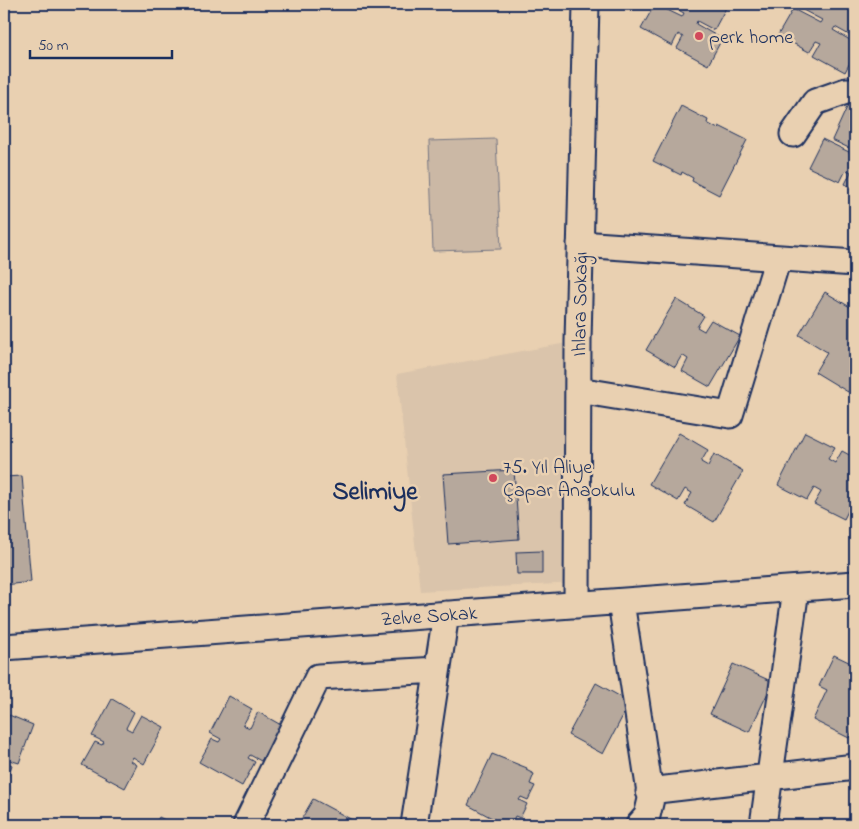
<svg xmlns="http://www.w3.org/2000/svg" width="859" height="829" viewBox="0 0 859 829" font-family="'Indie Flower',sans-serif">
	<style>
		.built { fill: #dac4ab }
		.green { fill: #cbb8a5; stroke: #737482 }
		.building { fill: #b6a89c; stroke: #1b2f5e }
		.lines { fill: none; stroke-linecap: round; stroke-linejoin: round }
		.minor-casing { stroke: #1b2f5e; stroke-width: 29 }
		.minor { stroke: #e9d0b1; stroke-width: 25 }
		.poi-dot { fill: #d1495b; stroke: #e9d0b1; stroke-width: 2 }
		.labels { text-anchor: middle; stroke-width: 5; stroke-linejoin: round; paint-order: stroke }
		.poi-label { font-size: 20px; fill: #1b2f5e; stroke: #e9d0b1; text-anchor: start }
		.street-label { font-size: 20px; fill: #1b2f5e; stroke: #e9d0b1 }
		.district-label { font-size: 25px; font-weight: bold; fill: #1b2f5e; stroke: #e9d0b1 }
	</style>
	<rect width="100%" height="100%" fill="#e9d0b1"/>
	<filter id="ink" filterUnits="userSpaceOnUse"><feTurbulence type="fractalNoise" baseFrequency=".02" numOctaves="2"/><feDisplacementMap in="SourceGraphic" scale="10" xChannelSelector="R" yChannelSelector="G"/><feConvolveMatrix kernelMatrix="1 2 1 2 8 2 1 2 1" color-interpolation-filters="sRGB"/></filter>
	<g filter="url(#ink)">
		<path class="built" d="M578,341L577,583L420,591L397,374Z"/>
		<path class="green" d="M496,139L501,249L433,251L429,141Z"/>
		<path class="building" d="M655,4L682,17L684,13L666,4H728L714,30L697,21L696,24L722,39L708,65L677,48L683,37L678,34L672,46L641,29Z
			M806,4H855V29L851,36L835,27L833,30L855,43V53L845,72L814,55L821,43L816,41L809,52L778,35L793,9L820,23L822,20L803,10Z
			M848,105L855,108V189L845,184L851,172L846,170L840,182L808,167L822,139L849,152L851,149L832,140Z
			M681,106L708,120L707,123L718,129L719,126L747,140L719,195L692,181L693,178L682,172L681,175L653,161Z
			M825,292L855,310V380L848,392L815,372L827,352L799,335Z
			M676,299L704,316L697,327L704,331L711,320L740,336L710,387L682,371L688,359L682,355L675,367L646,350Z
			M805,432L835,447L828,459L835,463L842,451L855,458V497L844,519L814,504L821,492L814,488L807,500L778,485Z
			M679,433L708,450L701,462L708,466L714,454L743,471L714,522L685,505L692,493L685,489L678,501L649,484Z
			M514,470L519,539L448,544L443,474Z
			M22,476L31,582L4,585V477Z
			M542,551V574H517L516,552Z
			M834,655L855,665V725L849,738L813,720L827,690L819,686Z
			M733,664L773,682L749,732L710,714Z
			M596,683L630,702L603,754L568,735Z
			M229,696L252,709L243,725L250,728L258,712L281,725L261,761L250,755L248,758L255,762L242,786L199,762L212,739L219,742L221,739L210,733Z
			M112,699L134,712L126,728L132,731L141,715L164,727L144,764L133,757L131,761L137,765L125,788L82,765L95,742L102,745L104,742L92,736Z
			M9,715L33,725L19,763L6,759L5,762L12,765L4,788V730Z
			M492,754L527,768L526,770L534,774L530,784L535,786L528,800L521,797L519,800L527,804L520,818L515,816L511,825L502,821L501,823L468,805Z
			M313,799L356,822L354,825H298Z
			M159,817L175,825H155Z"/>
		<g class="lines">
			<defs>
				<path id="minor" d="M793,134L815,102L846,91H855
					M580,244L855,263
					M578,390L730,415L778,258
					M621,602L651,799L647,816L639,825
					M577,605L578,341L586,4
					M4,647L855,584
					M649,791L855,767
					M246,825L318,677L437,670
					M414,825L446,614
					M763,825L796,589"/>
			</defs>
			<use href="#minor" class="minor-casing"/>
			<use href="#minor" class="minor"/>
		</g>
	</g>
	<g class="poi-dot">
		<circle cx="699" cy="36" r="5"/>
		<circle cx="493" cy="478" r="5"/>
	</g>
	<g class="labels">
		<g class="poi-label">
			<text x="709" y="43">perk home</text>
			<text x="503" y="473">75. Yıl Aliye<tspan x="503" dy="23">Çapar Anaokulu</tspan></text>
		</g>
		<g class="street-label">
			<text transform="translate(579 304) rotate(-89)" y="7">Ihlara Sokağı</text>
			<text transform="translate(429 615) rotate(-4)" y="7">Zelve Sokak</text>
		</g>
		<g class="district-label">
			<text x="375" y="499">Selimiye</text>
		</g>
	</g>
	<rect width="859" height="829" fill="none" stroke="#e9d0b1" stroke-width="20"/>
	<rect x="10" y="10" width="839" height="809" fill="none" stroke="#1b2f5e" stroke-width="2" filter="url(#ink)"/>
	<path d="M30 50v8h142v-8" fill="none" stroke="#1b2f5e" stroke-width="2.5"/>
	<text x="38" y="50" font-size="15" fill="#1b2f5e" stroke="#e9d0b1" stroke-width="4" paint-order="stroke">50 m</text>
</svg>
